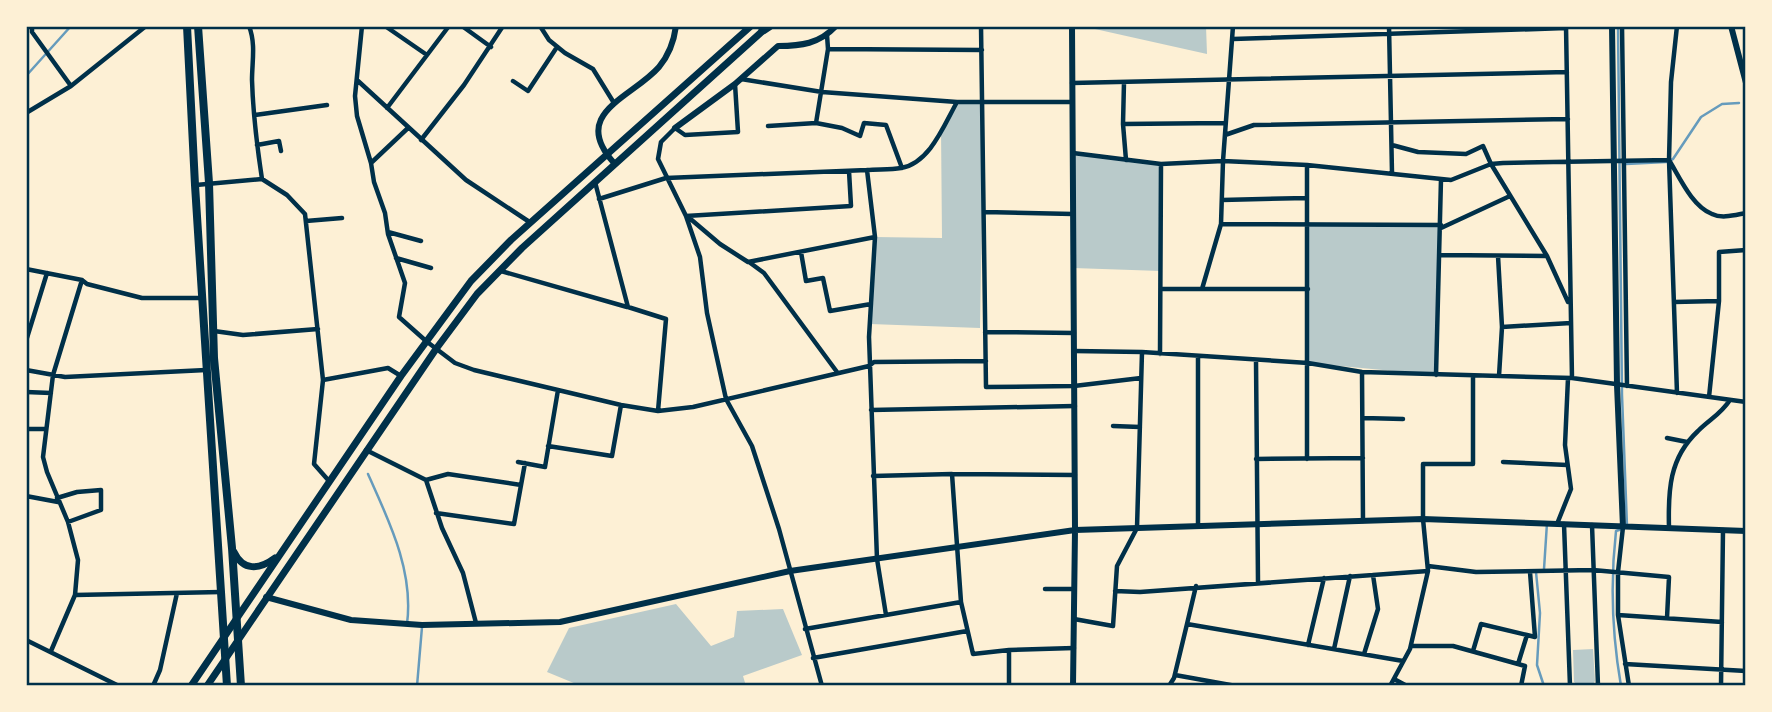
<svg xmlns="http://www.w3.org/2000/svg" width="1772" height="712" viewBox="0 0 1772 712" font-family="'PT Serif',serif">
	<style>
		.green { fill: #b9caca }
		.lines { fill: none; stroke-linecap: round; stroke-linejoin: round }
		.stream { stroke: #669bbc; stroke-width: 2.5 }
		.minor { stroke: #003049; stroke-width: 4.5 }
		.tertiary { stroke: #003049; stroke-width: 6 }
		.secondary { stroke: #003049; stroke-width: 6 }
		.primary { stroke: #003049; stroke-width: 7 }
		.trunk { stroke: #003049; stroke-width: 8 }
		.motorway { stroke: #003049; stroke-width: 9 }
		.neatline { fill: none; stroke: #003049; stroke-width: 2.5 }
	</style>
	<rect width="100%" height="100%" fill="#fdf0d5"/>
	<path class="green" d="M1086,26H1206L1207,54L1086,27Z
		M984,101L980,328L870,324L875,237L942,238L941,129L957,102Z
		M1073,153L1161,164V271L1073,268Z
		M1307,224L1441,225L1436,375L1308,363Z
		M676,604L711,646L734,637L737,611L783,609L802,655L743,676L746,686H581L547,672L569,628Z
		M1593,649L1595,681L1593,684L1578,685L1574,682L1573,650Z"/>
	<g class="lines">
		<path class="stream" d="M1618,26L1622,395L1627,526
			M26,76L71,26
			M1626,164L1666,162L1673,159L1701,117L1722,104L1739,103
			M368,474C389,521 414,571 407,624
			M1544,569L1547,523
			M1536,572L1540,613L1537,665L1544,686
			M417,686L422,627
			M1621,686C1612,634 1610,584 1616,531L1622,529"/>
		<path class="minor" d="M32,26V32L71,86
			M249,26C256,44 252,62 252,80C253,113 257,146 262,179
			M362,26L355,96L357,116L371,163L374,182L385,213L388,234L405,283L399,317L426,341L455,363L474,370L621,405L658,411L693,407L869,366L874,362L986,361
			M385,26L427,55
			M462,26L491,47
			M540,26L549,40L565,53L593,69L614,103
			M981,26L986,387L1074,386L1141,378
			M1389,26L1392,173
			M1566,26L1572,378
			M1622,26L1627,386
			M827,35L828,49L816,123L842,128L860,136L864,123L886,125L902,168
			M1233,39L1566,28
			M828,49L982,50
			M741,79L822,92L957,102H1071
			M357,80L466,180L531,223
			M513,81L528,91L557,47
			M1124,82L1123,124L1126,160
			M1072,83L1567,72
			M735,84L738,132L685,135L675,128L661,142L658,159L686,216L700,257L707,313L726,399L752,446L779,529L822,686
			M387,108L449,26
			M26,113L71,86L146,26
			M255,115L327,105
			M1123,124L1225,123
			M768,126L816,123
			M1225,135L1254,125L1568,119
			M421,140L464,85L503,26
			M257,145L279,141L281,151
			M1392,145L1418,152L1466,154L1483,146L1491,164L1547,256L1568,302
			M1073,153L1161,164L1223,161L1307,165L1451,180L1491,164L1503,163L1669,160
			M1669,160C1680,178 1692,206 1712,214C1722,219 1735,215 1746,213
			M371,163L408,128
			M1307,165V459
			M595,182L628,307L666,319L658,411
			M196,185L262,179L287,195L305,214L323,380L314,464L329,481
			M599,199L666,178L867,170
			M1222,200L1307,198
			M985,212L1073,214
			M686,216L851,206L849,171
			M687,216L720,244L748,262L875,237
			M306,221L342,218
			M1221,224L1441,225
			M1441,228L1510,196
			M388,232L421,241
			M801,252L806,281L823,278L830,311L871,304
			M1439,255L1547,256
			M1498,256L1502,327L1499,376
			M396,258L431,268
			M749,262L764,273L837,372
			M26,269L82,280L87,284L142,298H203
			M501,271L627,307
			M1161,289H1308
			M1202,289L1221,224L1223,161L1233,26
			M1674,302L1719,301
			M1502,327L1571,323
			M214,331L243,335L318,329
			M985,332L1074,333
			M26,341L47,273
			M1074,351L1142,352L1308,363L1362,372L1572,378L1746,402
			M1160,354L1161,164
			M1256,361L1258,582
			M26,370L65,377L206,370
			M1362,372L1363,521
			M1436,375L1441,179
			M323,380L388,368L401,376
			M26,392L51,393
			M1677,393L1669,160L1671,82L1677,26
			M1709,397L1719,301V252L1746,250
			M871,410L1075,406
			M1363,418L1403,419
			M1113,426L1140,427
			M26,429H46
			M1667,438L1687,442
			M548,446L612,456L621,405
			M366,450L426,480L448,474L521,485
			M1256,459L1363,458
			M518,462L545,467L558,390
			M1503,462L1567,465
			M952,474L1075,475
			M873,476L952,474L961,602L973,654L1009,650L1074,648
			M426,480L442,528L463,573L476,623
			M26,496L58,502
			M57,498L77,492L101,490V510L68,522
			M436,513L514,524L525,463
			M1557,524L1571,489L1565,445L1568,378
			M1564,524L1570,686
			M1592,525L1598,686
			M1198,526V357
			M1623,527L1618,572V615L1629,686
			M1669,528C1668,491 1669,458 1698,431C1710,419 1720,415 1730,400
			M1428,566L1476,572L1593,570L1669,577L1667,618
			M1196,586L1187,624L1403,661
			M1045,589H1073
			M1115,591L1140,592L1428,571
			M75,595L221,592
			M886,615L877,559L869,337L875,237L867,170C878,169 890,170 901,168C930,163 944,125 957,102
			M1618,615L1722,622
			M1074,619L1113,626L1117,566L1137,528L1142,352
			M805,629L961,602
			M1527,635L1535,637L1530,572
			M26,640L119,686
			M1308,645L1324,578
			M1411,646H1453L1518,664L1527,635L1481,624L1473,651
			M1334,649L1350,576
			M1009,650V686
			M51,651L75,595L78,560L68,522L47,472L43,457L53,375L82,280
			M1364,654L1378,609L1373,575
			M813,658L967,631
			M1518,664L1525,666L1521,686
			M1625,664L1746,671
			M1175,675L1236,686
			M1394,679L1407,686
			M153,686L160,670L177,593
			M1169,686L1174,678L1187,624
			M1390,686L1410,649L1428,571L1423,519V464H1473V376
			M1721,686L1723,530"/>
		<path class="tertiary" d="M1072,26L1075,530L1073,686
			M1612,26L1617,385L1623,527
			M675,128L735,84L778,46C801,46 819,44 836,26
			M614,163C569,113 632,98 659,67C669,55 674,41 676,26
			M266,597L351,620L422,625L560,622L790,571L1075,530L1423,519L1746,531"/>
		<path class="secondary" d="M1731,26L1746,83"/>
		<path class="primary" d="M234,552C243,571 259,570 275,558
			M191,686L401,376L471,281L511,240L751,26
			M207,686L436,349L477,294L522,248L767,27"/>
		<path class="trunk" d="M187,26L195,185L227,686
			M198,26L209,183L214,358L232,548L241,686"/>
		<path class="motorway" d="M763,30L769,26"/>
	</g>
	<rect width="1772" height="712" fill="none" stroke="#fdf0d5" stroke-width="56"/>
	<rect x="28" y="28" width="1716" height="656" class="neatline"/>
</svg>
